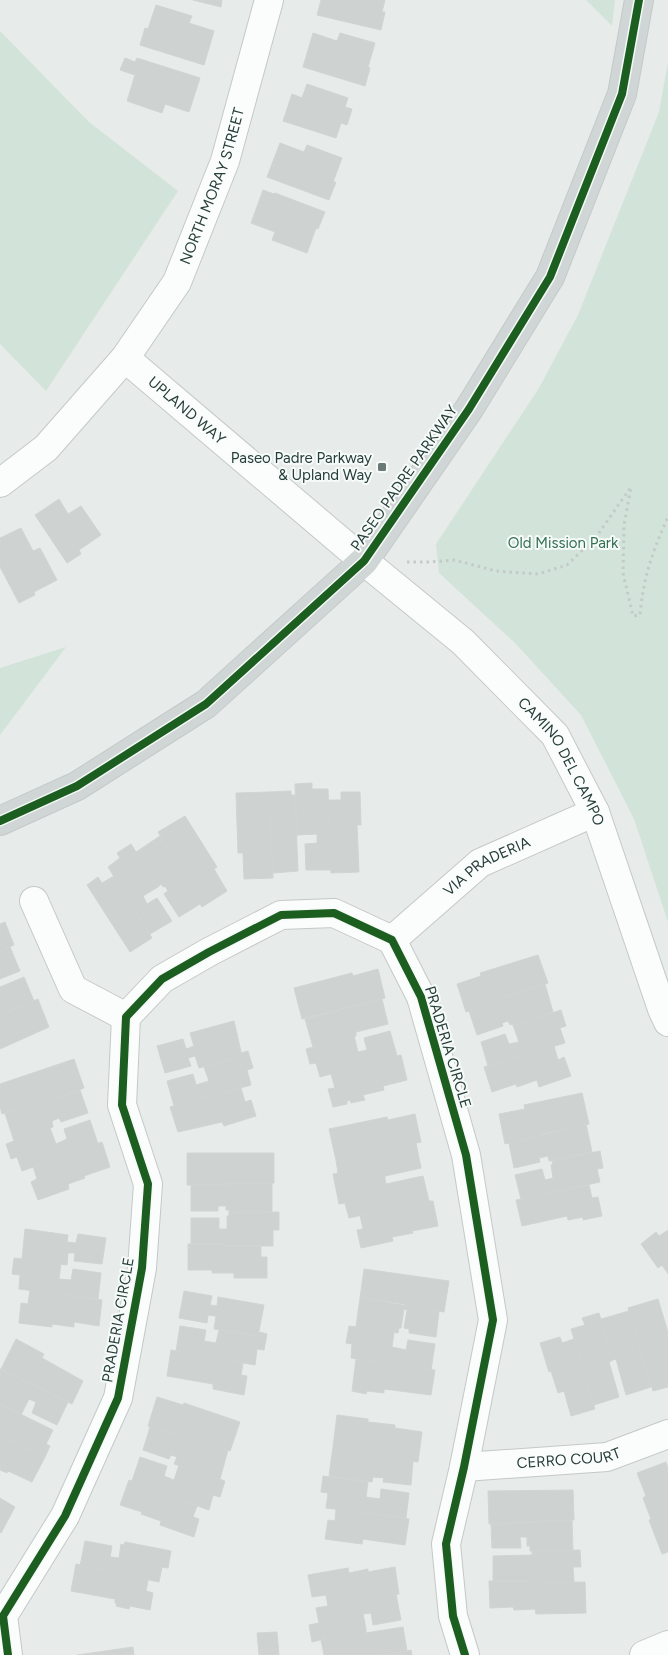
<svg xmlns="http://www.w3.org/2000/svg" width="668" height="1655" viewBox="0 0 668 1655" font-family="Figtree,sans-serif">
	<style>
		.green { fill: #d2e3d9 }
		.building { fill: #ced3d1; stroke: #d0d5d3 }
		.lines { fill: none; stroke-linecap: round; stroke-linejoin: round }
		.minor-casing { stroke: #c4c9c7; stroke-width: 30 }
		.major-casing { stroke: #c3cac9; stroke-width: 30 }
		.path { stroke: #c3cbc9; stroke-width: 3; stroke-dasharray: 2.5 4; stroke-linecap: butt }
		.minor { stroke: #fbfcfc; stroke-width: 28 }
		.major { stroke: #cfd6d5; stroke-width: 28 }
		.cycleway-casing { stroke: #f6faf8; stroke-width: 11 }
		.cycleway { stroke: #1b5e20; stroke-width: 8 }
		.poi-dot { fill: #6a7b77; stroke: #f6faf8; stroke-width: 2 }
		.labels { text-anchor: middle; stroke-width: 4; stroke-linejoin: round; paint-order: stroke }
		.street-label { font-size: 15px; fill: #263e39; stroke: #f6faf8 }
		.poi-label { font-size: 15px; fill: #263e39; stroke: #f6faf8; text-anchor: end }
		.park-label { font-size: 15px; fill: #347151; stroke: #f6faf8 }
	</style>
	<rect width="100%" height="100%" fill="#e7ecea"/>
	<path class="green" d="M586,0H615L612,26Z
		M0,31L89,122L178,191L46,391L0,344Z
		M668,62V922L634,819L581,715L516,644L439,573L436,544L539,388L578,315L659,112Z
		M66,647L0,735V668Z"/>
	<path class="building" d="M193,0H222L221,7Z
		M321,0H385L382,12H385L381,30L317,15Z
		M156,5L192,16L189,23L214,31L204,65L140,45L145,28L148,29Z
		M313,33L337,41L340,33L375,43L368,67L370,68L365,86L303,67Z
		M125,58L135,62L137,58L200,78L189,112L165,104L162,113L127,101L135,75L120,70Z
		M307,84L348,98L345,107L352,109L347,125L341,123L336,138L283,121L292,94L302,98Z
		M280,143L304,152L307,145L342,158L333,182H336L329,200L267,177Z
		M263,190L274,194L275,193L325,212L318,229L316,228L307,253L272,240L275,232L251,223Z
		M59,499L68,514L81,506L101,535L79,550L81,554L67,563L35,515Z
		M21,528L33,551L40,548L57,580L34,592L35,595L19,603L0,567V538Z
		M312,783V789H328L331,870H306L305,844L317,843V834L297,835L295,784Z
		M291,791V795H295L298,871L273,873L269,792Z
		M269,792L273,878L244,879L243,853H238L236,793Z
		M341,792H360L361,825H357L359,872L331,873L328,800H341Z
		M185,816L217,867L214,869L227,891L202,907L182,875L184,874L158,832Z
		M160,836L184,874L182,875L200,904L179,917L164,894L168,891L165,886L163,887L161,884L158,887L136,852Z
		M131,844L158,887L143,896L147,904L157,898L172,921L150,934L108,867L120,858L117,853Z
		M114,876L152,938L130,952L87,885L98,877L102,883Z
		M5,922L14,945L0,951V924Z
		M10,947L20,971L0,979V951Z
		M538,955L548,983L503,998L504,999L466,1012L457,984L481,976L480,973Z
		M378,969L385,998L302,1019L294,988L352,973L353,976Z
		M24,977L34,1001L0,1015V987Z
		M545,984L553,1012L513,1025L512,1024L510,1025L508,1021L502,1023L503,1026L477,1035L469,1011L504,999L503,998Z
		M38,999L49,1027L0,1049V1015Z
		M382,999L388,1024L356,1032V1036L313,1047L305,1019Z
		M561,1010L566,1026L560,1028L565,1043L520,1057V1055L488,1066L481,1042L505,1034L509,1044L519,1042L513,1025Z
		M234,1021L242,1056L199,1068L195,1056L188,1058L191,1066L165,1073L157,1046L183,1039L186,1049L194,1046L190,1033Z
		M390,1031L397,1056L320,1077L316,1063L310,1064L306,1049L354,1036L358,1052L367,1050L364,1038Z
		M554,1046L558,1060L564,1057L571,1076L539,1087L537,1080L517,1087L516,1084L492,1092L484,1067L520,1055V1057Z
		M248,1051L253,1068L247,1070L251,1085L174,1106L167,1081L193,1074L196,1085L209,1081L204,1067L242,1056L241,1053Z
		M401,1055L407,1080L383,1086L384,1090L363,1095L365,1100L351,1103L350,1100L347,1101V1104L333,1107L328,1089L335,1088L331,1074Z
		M74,1059L84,1088L47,1101L46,1098L2,1114L0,1107V1084Z
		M241,1088L245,1102L251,1100L256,1116L224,1126L222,1122L178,1132L170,1107Z
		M80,1090L88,1113L61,1122L59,1118L52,1121L53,1127L14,1141L5,1113L46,1098L47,1101Z
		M582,1093L589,1124L541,1134L542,1136L505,1144L499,1114L525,1109L524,1105Z
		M415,1114L421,1142L336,1160L329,1129L387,1117L388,1120Z
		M90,1120L98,1144L22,1171L17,1157L11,1159L6,1144L50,1128L56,1144L67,1139L64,1129Z
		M586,1124L592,1152L549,1161L548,1156L539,1158L540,1162L514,1168L509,1143Z
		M102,1142L110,1167L84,1176L85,1178L68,1184L69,1189L38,1200L31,1182L37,1179L33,1166Z
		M416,1143L421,1168L385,1176V1179L336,1189L333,1174L338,1173L336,1160Z
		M600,1151L603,1168L597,1169L600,1182L521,1199L515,1175L542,1169L545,1180L553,1178L551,1165H553L552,1161Z
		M187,1153H274V1183L187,1185Z
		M423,1176L429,1201L349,1218L345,1203L339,1204L336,1189L385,1179L386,1184Z
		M226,1183H272V1212L229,1213V1210H226V1206H218V1211H191V1185H226Z
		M589,1185L592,1198L598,1197L602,1216L583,1220V1217L568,1220L567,1216L522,1226L516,1200Z
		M429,1201H433L438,1226L412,1231L413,1233L392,1237L393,1241L361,1248L357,1230L363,1229L360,1215Z
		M279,1212V1230H273V1246H225V1244H191V1218H219V1229H227V1216H229V1213Z
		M25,1229L68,1235L67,1242L76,1243L78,1234L106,1238L102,1264L74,1261L75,1253H68L67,1265L22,1259Z
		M668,1230V1274L662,1265L658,1268L641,1244L656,1232L659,1236Z
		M188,1244H225V1246H261V1257H267V1278H234V1273H212V1270H188Z
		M14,1258L61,1264L59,1279L71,1280L73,1269L101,1273L98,1299L19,1289L20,1275L12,1274Z
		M364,1269L449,1281L444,1312L404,1306L405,1304L360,1298Z
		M30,1290L102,1300L99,1326L74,1322V1327L52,1324V1327L19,1323L21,1303L28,1304Z
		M184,1291L212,1296L210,1305L217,1306L218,1297L264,1305L258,1336L214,1329L216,1316L208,1315L207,1323L179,1318Z
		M360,1298L439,1311L436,1337L409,1333V1329L404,1328L407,1310L404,1309L401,1328H399L398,1333L356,1327Z
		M658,1299L668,1332V1387L653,1391L628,1308Z
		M629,1311L651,1387L626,1395L616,1359L613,1360L601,1319Z
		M599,1313L613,1360L609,1362L619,1397L594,1405L571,1329L585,1325L582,1318Z
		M180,1326L206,1330L204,1341L216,1343L219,1330L258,1336L259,1332L267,1334L264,1350L257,1349L255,1365L176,1351Z
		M349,1326L394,1332L392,1347L406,1350L408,1340L435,1344L431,1370L351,1358L352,1344L346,1343Z
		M560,1337L562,1343L574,1339L595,1409L571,1416L564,1391L558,1393L551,1371L549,1372L540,1343Z
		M16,1339L44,1354L42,1358L83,1381L72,1404L1,1369Z
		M171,1350L243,1363L241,1375L247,1376L244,1395L213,1389V1384L167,1376Z
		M356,1359L435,1370L431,1395L384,1389V1393L367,1391L366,1394L352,1391Z
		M0,1369L68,1402L57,1425L32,1413L36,1402L29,1399L21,1415L0,1404Z
		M157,1397L183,1405L184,1403L240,1422L230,1451L185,1436L184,1438L148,1426Z
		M0,1404L53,1430L46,1444L50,1446L45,1457L0,1435Z
		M337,1415L368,1419V1422L395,1425V1428L422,1432L418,1462L378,1456L379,1453L333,1447Z
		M150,1427L184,1438L185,1436L228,1450L220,1479L174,1464L177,1457L171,1455L169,1459L143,1450Z
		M0,1435L45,1457L32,1482L8,1471L7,1473L0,1470Z
		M333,1447L379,1453L378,1456L413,1461L411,1485L383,1482L384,1478L373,1477L372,1482L329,1476Z
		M140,1457L167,1466L164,1476L174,1480L179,1465L225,1481L220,1497L213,1495L209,1510L163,1494L164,1491L132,1481Z
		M666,1462L668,1468V1552L662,1554L649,1520L651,1519L643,1498L646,1496L637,1473Z
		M323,1476L368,1482L366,1497L380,1499L381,1489L409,1493L406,1518L326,1508L328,1493L321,1492Z
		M129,1480L164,1491L163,1494L197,1506L193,1517L199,1519L194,1537L160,1525L161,1521L141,1514L142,1512L120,1505Z
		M573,1490L574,1520L489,1524L488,1491Z
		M0,1498L15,1507L1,1533L0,1532Z
		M336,1509L409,1519L405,1545L363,1539L362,1544L325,1539L328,1520L335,1521Z
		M572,1520L573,1550L530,1551V1546H527V1537H520L521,1548H492L491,1524Z
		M85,1541L112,1546L110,1557L119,1558L121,1544L124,1545L125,1542L171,1551L168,1568L162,1567L159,1582L80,1566Z
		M580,1550L581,1567H573L574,1582L527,1583V1581H493V1556L532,1555V1551Z
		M76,1564L148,1580L146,1591L153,1593L150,1610L130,1606L129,1609L116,1606L117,1604L115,1603V1599L71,1591Z
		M395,1567L399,1594L328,1606L326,1595L312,1597L308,1575L348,1568L349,1573L368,1569V1572Z
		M489,1581H527V1583L585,1582L586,1613L536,1614L535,1609L514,1610L513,1607L490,1608Z
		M396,1594L401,1620L373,1625L371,1613L363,1614L366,1629L324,1636V1639L312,1642L309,1625L319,1623L316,1608Z
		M403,1627L407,1651L382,1655H324L321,1640L324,1639V1636L366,1629V1633Z
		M277,1632L279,1655H259L257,1633Z
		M133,1647L134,1655H77Z
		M411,1650L412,1655H382L407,1651Z"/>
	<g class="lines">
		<defs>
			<g id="minor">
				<path id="s1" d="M125,358L364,561L463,642L555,735L595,812L662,1009L668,1022"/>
				<path id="s2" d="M0,483L46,448L125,358L177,282L225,161L269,0"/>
				<path d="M34,901L73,989L126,1017"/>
				<path id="s3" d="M392,940L480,863L595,812"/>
				<path id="s4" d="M464,1467L607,1457L668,1434"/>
				<path d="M8,1655L3,1616L65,1516L118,1398L142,1268L148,1184L122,1105L126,1017L162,979L209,952L281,915L334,913L392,940L421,997L466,1155L493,1320L464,1467L446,1544L453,1616L465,1655"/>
				<path d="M644,1655L668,1645"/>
			</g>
			<path id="major" d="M0,821L77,786L206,704L364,561L469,409L550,277L622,94L639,0"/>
		</defs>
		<use href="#minor" class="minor-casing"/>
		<use href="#major" class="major-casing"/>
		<path class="path" d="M407,562H431L454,560L496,571L538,574L567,565L596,537L631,487L624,525L623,573L633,616L640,615C643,578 653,550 668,517"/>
		<use href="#minor" class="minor"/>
		<use href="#major" class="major"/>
		<defs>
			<path id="cycleway" d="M0,821L77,786L206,704L364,561L469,409L550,277L622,94L639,0
				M8,1655L3,1616L65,1516L118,1398L142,1268L148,1184L122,1105L126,1017L162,979L209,952L281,915L334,913L392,940L421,997L466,1155L493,1320L464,1467L446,1544L453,1616L465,1655"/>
		</defs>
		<use href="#cycleway" class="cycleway-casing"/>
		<use href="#cycleway" class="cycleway"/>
	</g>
	<rect class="poi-dot" x="377" y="462" width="10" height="10" rx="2.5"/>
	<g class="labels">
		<g class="street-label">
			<text dy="5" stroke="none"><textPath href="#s2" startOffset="372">NORTH MORAY STREET</textPath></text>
			<text dy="5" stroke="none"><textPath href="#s1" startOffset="81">UPLAND WAY</textPath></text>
			<text transform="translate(404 478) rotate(-55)" y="5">PASEO PADRE PARKWAY</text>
			<text dy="5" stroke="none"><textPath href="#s1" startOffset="598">CAMINO DEL CAMPO</textPath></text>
			<text dy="5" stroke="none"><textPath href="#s3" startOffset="121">VIA PRADERIA</textPath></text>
			<text transform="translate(448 1047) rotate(73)" y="5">PRADERIA CIRCLE</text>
			<text transform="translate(118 1320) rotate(-80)" y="5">PRADERIA CIRCLE</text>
			<text dy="5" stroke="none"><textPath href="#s4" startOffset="105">CERRO COURT</textPath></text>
		</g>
		<g class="poi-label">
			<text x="372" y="463">Paseo Padre Parkway<tspan x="372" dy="17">&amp; Upland Way</tspan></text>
		</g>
		<g class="park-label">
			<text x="563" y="548">Old Mission Park</text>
		</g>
	</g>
</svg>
